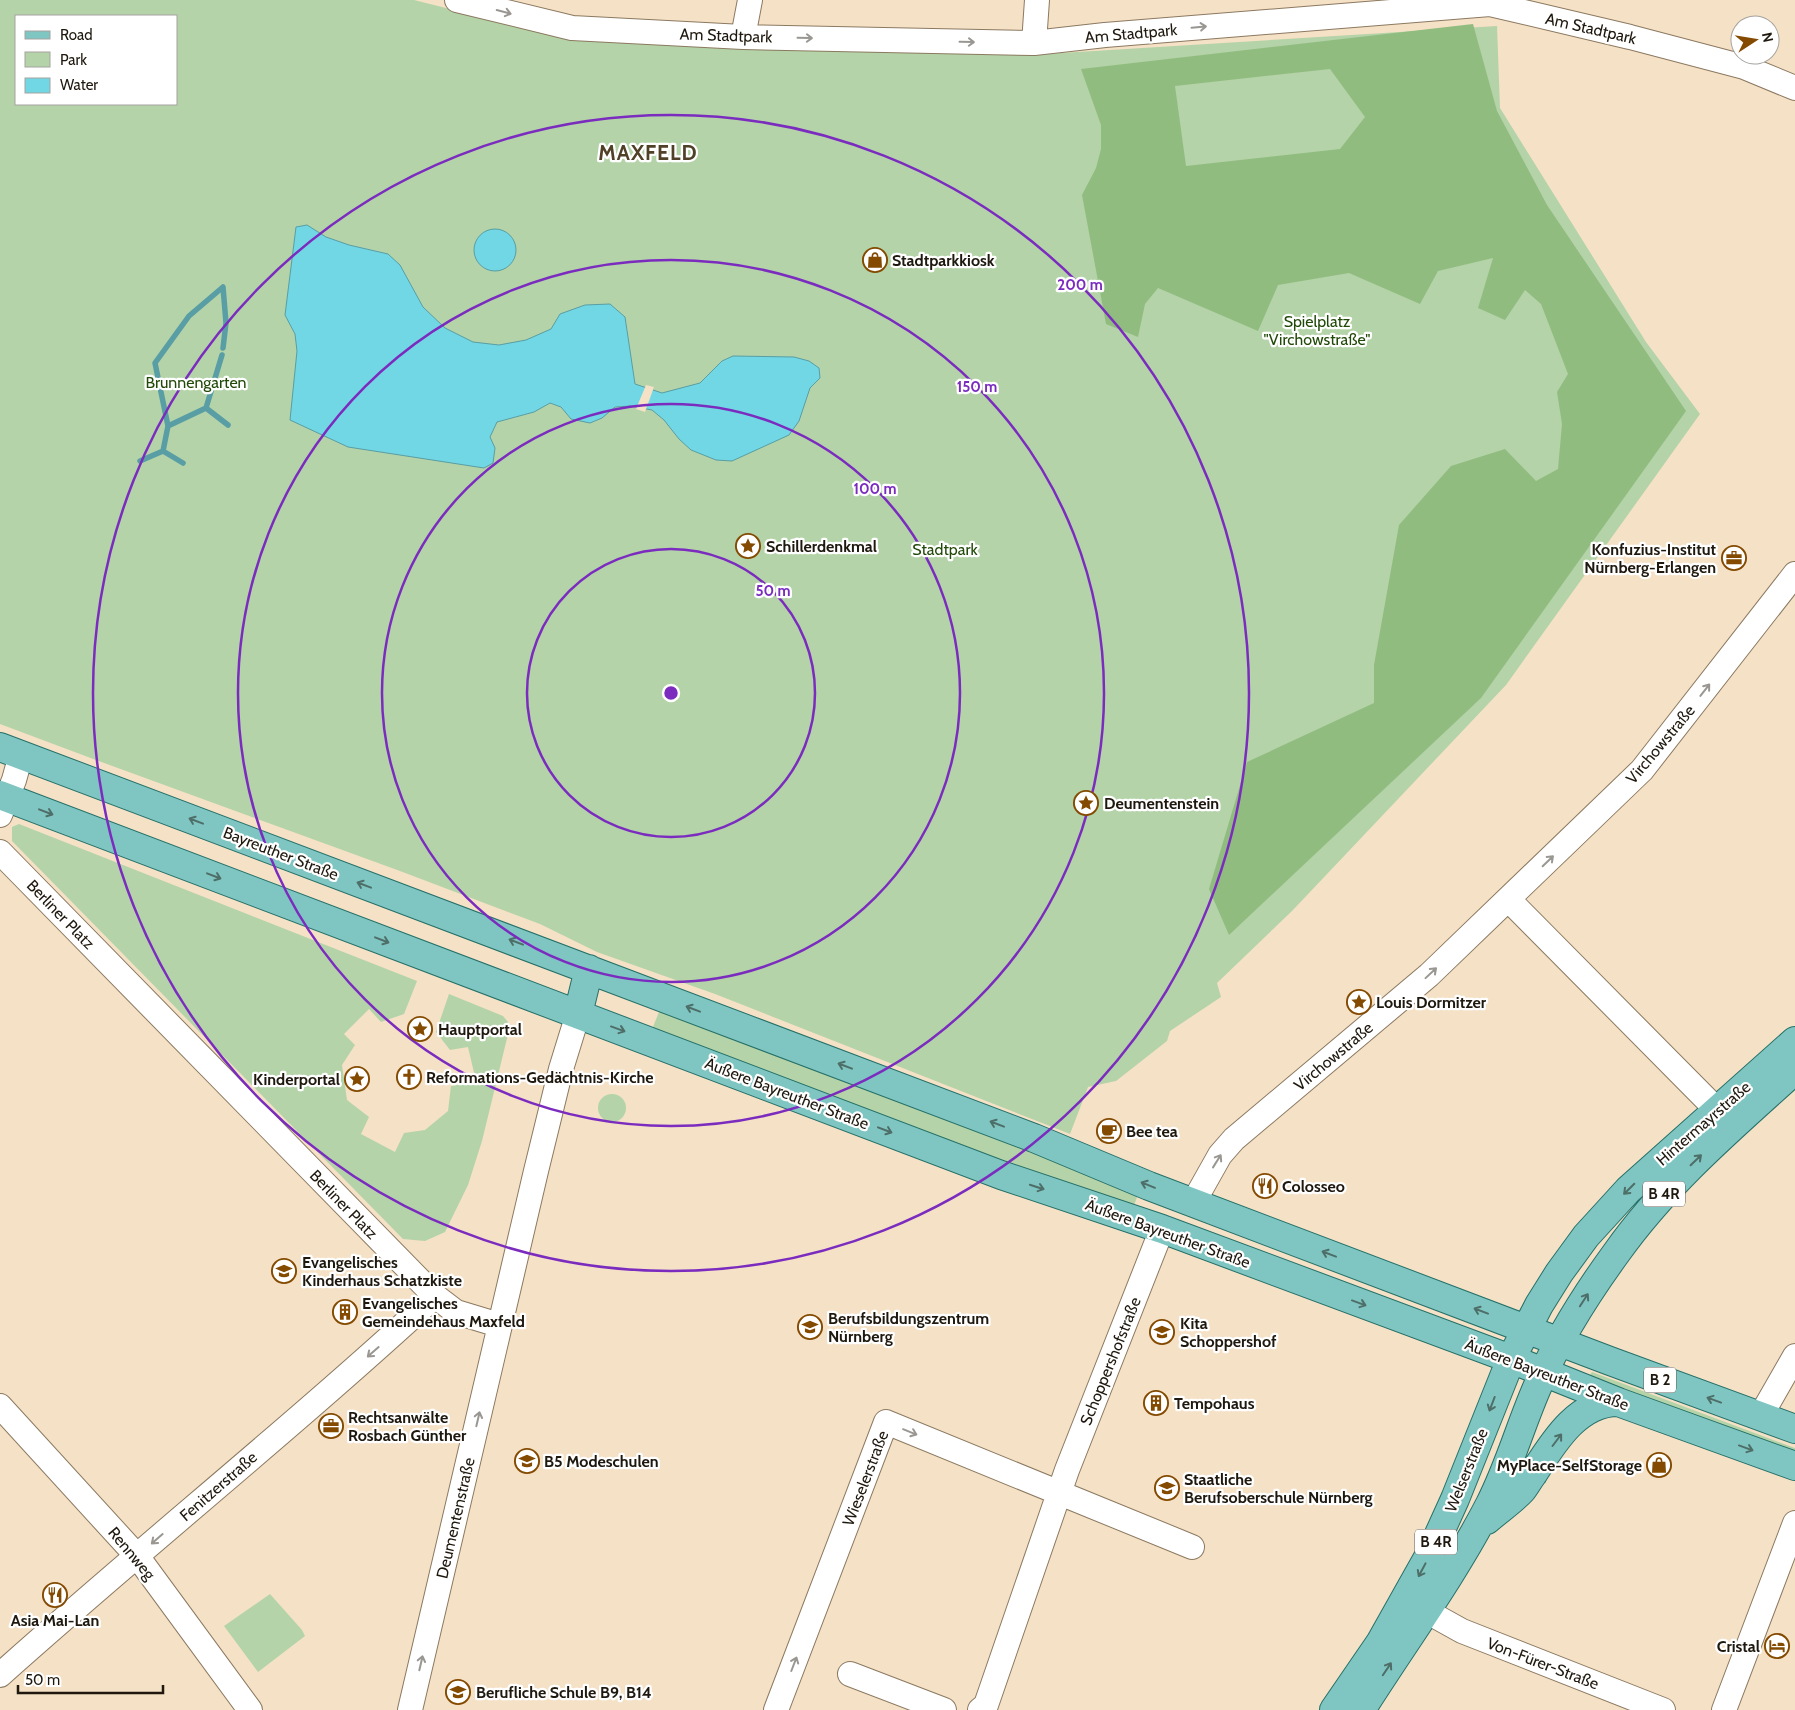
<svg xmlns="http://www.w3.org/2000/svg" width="1795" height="1710" viewBox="0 0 1795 1710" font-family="Cabin,sans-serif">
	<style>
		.green { fill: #b4d3a8; fill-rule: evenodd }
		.forest { fill: #91bc7f; fill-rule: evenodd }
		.water { fill: #71d7e5; stroke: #589ea4 }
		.pier { fill: #f5e1c6 }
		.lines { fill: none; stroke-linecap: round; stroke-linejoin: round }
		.stream { stroke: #589ea4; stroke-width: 5.5 }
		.minor-casing { stroke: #8b7960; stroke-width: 26 }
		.major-casing { stroke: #257068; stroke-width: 30 }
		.minor { stroke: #fff; stroke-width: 24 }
		.major { stroke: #7fc5c2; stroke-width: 28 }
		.oneway { stroke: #9a9793 }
		.oneway2 { stroke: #4e6e68 }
		.ring { fill: none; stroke: #7b2cbf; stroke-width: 2.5 }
		.labels { text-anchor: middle; stroke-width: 4.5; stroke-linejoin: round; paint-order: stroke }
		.shield { fill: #fff; stroke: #625d56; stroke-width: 1 }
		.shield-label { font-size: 15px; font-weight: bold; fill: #1e180e }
		.street-label { font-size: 16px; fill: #1e180e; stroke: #fff }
		.poi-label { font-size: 16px; font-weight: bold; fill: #1e180e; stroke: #fff; text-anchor: start }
		.park-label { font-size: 16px; fill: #214908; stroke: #fff }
		.district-label { font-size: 21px; font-weight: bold; letter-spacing: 1px; fill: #504028; stroke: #fff }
		.centre { fill: #7b2cbf; stroke: #fff; stroke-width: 2.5 }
		.ring-label { font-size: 15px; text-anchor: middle; font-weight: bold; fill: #7b2cbf; stroke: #fff; stroke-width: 4.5; stroke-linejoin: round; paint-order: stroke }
	</style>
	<rect width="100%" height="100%" fill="#f5e1c6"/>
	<path class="green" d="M0,0H414L534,30L1029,55L1497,26L1500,108L1646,342L1700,414L1506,685L1292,911L1217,983L1221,997L1170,1031L1167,1041L1116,1081L1088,1087L1070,1134L715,994L597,952L540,924L400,871L96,760L0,724ZM16,16H176V104H16Z
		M19,824L417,981L404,1014L381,1022L369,1009L344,1034L355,1045L342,1065L347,1100L369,1117L361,1134L395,1152L404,1133L425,1130L448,1111L451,1086L476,1081L468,1047L450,1050L436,1032L449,994L503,1016L508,1022L509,1030L482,1141L468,1185L445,1232L425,1241L403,1239L12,841V827Z
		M661,1007L1139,1192L1133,1208L1041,1178L651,1032Z
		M598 1108a14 14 0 1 1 28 0a14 14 0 1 1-28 0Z
		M1592,1372L1795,1448V1457L1587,1379Z
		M270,1594L302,1630L305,1636L258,1672L224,1626Z"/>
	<path class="forest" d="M1473,24L1497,111L1547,205L1686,411L1481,698L1229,935L1209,889L1247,762L1374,703V665L1399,525L1451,466L1505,449L1536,481L1558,469L1562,424L1557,392L1568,374L1541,304L1525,290L1505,320L1478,308L1493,258L1438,271L1420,304L1349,273L1278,285L1258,331L1158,288L1145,304L1138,337L1106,324L1082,195L1096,168L1101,149V125L1081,69ZM1330,69L1365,117L1340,149L1186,166L1175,86Z"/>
	<path class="water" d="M307,225L326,237L349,245L388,254L400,265L423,307L445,328L473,342L499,345L526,340L551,329L560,314L585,305L610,304L625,317L635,384L662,393L700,383L722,361L733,356L794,357L809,361L819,368L820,378L810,388L799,421L789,435L732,461L716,460L691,450L679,439L664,420L652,410L631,406L615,407L602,418L590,423L571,419L561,407L550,403L534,412L497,422L490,437L495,448L493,463L484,468L348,447L290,420L297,351L295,334L285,315L296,227Z
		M474 250a21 21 0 1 1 42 0a21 21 0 1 1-42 0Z"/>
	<path class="pier" d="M646,385L654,387L645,412L636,409Z"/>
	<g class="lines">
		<path class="stream" d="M206,408L228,425
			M168,426L206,408L222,355
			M163,451L168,426L155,363L189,316L223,287L226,323L223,348
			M163,451L183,463
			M140,461L163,451"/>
		<defs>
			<path id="minor" d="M457,0L572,28L743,37L1034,43L1105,35L1490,4L1630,37L1744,67L1795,88
				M743,37L750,0
				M1034,43L1037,0
				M0,815L14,780L21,755
				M0,852L435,1296L456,1312L499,1325
				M1508,899L1717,1110
				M1193,1203L1220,1155L1234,1139L1429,975L1642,770L1795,574
				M0,1406L137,1556L250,1710
				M1760,1417L1795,1356
				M1426,1611L1462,1631L1663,1710
				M850,1674L944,1710
				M0,1675C143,1547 294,1426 435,1296
				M410,1710L536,1171L561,1069L578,1014
				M776,1710L886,1422L1192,1547
				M980,1710L986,1705L1067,1470L1162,1229
				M1724,1710L1795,1523"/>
			<path id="major" d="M0,747L1034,1138L1149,1186L1610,1361L1795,1429
				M0,795L1001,1175L1162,1229L1511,1359L1618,1402L1795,1466
				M578,1014L589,969
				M1487,1520C1498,1510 1512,1501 1522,1490C1526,1485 1529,1479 1533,1474C1553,1443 1577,1402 1618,1402
				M1334,1710L1380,1643L1430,1554L1455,1499L1511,1359L1539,1305L1559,1273L1586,1236L1628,1190L1795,1041
				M1361,1710C1404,1642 1453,1576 1490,1504C1510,1465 1521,1423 1539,1383C1559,1337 1587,1293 1617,1252C1667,1182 1732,1127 1795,1070"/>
		</defs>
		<use href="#minor" class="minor-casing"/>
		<use href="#major" class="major-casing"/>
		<use href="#minor" class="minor"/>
		<use href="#major" class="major"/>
	</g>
	<defs><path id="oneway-shaft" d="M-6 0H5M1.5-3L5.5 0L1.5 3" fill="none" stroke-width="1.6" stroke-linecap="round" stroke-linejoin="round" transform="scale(1.25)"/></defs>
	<g class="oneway">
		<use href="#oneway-shaft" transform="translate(504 12) rotate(15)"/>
		<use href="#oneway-shaft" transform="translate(1199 27) rotate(-5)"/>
		<use href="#oneway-shaft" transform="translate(805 38) rotate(1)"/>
		<use href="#oneway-shaft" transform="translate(967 42) rotate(1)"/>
		<use href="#oneway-shaft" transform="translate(1705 690) rotate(-52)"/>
		<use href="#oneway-shaft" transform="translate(1548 861) rotate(-44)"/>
		<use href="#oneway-shaft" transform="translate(1431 973) rotate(-43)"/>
		<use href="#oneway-shaft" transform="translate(1217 1161) rotate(-58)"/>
		<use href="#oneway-shaft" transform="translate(373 1352) rotate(139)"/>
		<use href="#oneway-shaft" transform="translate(478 1419) rotate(-77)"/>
		<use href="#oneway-shaft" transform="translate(910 1432) rotate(22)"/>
		<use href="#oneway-shaft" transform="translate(157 1539) rotate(139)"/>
		<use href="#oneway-shaft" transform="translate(421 1663) rotate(-77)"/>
		<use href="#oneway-shaft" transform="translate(794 1664) rotate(-69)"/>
	</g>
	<g class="oneway2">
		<use href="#oneway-shaft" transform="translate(46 812) rotate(21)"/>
		<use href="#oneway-shaft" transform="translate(196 821) rotate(-159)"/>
		<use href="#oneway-shaft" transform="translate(214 876) rotate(21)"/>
		<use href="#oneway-shaft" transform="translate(364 885) rotate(-159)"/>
		<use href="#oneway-shaft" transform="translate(382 940) rotate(21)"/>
		<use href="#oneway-shaft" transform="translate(516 942) rotate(-159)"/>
		<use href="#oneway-shaft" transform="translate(693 1009) rotate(-159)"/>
		<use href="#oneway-shaft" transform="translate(618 1029) rotate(20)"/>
		<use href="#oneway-shaft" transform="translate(845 1066) rotate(-159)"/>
		<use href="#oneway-shaft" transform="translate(997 1124) rotate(-159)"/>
		<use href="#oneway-shaft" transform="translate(885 1130) rotate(21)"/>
		<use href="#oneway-shaft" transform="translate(1696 1160) rotate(-44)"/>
		<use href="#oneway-shaft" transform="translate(1148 1185) rotate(-158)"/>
		<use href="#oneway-shaft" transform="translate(1037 1187) rotate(18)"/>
		<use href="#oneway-shaft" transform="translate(1629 1189) rotate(135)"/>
		<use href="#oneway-shaft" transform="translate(1329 1254) rotate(-159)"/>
		<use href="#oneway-shaft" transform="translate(1584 1300) rotate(-57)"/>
		<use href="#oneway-shaft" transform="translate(1359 1303) rotate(20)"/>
		<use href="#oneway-shaft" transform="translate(1481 1311) rotate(-159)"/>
		<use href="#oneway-shaft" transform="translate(1714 1400) rotate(-160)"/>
		<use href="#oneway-shaft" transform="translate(1492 1404) rotate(111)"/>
		<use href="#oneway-shaft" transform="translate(1557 1440) rotate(-53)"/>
		<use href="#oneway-shaft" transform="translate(1746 1448) rotate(20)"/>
		<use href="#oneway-shaft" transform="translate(1422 1570) rotate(118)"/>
		<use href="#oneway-shaft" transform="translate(1387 1669) rotate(-56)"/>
	</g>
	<g class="ring">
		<circle cx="671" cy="693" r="144"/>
		<circle cx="671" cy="693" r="289"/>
		<circle cx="671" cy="693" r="433"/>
		<circle cx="671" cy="693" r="578"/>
	</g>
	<defs>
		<symbol id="shop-ring" viewBox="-11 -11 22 22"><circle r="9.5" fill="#fff" stroke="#834a00" stroke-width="1.5"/><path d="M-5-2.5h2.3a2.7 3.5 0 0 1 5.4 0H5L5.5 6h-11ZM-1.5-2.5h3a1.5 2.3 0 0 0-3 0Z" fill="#834a00"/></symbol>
		<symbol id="sight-ring" viewBox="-11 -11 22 22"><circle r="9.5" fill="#fff" stroke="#834a00" stroke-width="1.5"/><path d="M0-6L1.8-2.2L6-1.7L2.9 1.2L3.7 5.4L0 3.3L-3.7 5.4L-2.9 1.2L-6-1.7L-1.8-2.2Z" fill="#834a00"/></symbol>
		<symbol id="office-ring" viewBox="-11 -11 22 22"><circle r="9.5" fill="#fff" stroke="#834a00" stroke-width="1.5"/><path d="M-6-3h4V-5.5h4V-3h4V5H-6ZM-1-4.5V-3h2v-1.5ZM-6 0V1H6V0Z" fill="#834a00"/></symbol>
		<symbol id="church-ring" viewBox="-11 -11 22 22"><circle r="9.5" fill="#fff" stroke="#834a00" stroke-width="1.5"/><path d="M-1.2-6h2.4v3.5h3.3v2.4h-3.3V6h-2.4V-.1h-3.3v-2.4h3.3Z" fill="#834a00"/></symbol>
		<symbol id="cafe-ring" viewBox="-11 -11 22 22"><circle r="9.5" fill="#fff" stroke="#834a00" stroke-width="1.5"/><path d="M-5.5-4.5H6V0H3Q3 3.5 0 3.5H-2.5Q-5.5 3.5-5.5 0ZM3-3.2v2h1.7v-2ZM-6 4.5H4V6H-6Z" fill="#834a00"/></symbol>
		<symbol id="restaurant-ring" viewBox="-11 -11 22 22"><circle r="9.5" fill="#fff" stroke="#834a00" stroke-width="1.5"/><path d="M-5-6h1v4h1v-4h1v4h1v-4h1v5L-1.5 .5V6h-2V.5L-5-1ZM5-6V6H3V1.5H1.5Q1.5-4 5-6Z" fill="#834a00"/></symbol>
		<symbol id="school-ring" viewBox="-11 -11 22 22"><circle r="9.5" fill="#fff" stroke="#834a00" stroke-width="1.5"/><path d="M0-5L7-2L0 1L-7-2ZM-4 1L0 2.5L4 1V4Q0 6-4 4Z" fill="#834a00"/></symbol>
		<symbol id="building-ring" viewBox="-11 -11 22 22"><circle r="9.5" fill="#fff" stroke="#834a00" stroke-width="1.5"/><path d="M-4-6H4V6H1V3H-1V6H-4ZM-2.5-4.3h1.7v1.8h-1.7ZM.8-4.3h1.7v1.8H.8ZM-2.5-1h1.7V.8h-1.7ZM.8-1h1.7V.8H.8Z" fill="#834a00"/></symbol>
		<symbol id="university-ring" viewBox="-11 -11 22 22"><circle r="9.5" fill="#fff" stroke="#834a00" stroke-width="1.5"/><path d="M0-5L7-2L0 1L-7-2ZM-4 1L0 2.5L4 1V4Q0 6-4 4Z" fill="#834a00"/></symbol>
		<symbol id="hotel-ring" viewBox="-11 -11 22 22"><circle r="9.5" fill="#fff" stroke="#834a00" stroke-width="1.5"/><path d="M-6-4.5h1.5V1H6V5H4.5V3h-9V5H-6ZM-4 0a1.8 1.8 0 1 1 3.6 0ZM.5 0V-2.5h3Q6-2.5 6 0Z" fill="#834a00"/></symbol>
	</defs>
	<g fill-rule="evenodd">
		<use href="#shop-ring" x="861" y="246" width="28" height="28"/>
		<use href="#sight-ring" x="734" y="532" width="28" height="28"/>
		<use href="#office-ring" x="1720" y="544" width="28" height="28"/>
		<use href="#sight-ring" x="1072" y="789" width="28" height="28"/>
		<use href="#sight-ring" x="1345" y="988" width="28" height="28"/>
		<use href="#sight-ring" x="406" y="1015" width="28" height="28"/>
		<use href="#church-ring" x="395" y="1063" width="28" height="28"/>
		<use href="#sight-ring" x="343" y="1065" width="28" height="28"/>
		<use href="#cafe-ring" x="1095" y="1117" width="28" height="28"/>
		<use href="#restaurant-ring" x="1251" y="1172" width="28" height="28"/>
		<use href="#school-ring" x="270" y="1257" width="28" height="28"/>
		<use href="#building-ring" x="331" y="1298" width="28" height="28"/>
		<use href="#school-ring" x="796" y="1313" width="28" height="28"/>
		<use href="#school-ring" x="1148" y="1318" width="28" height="28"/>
		<use href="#building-ring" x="1142" y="1389" width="28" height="28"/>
		<use href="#office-ring" x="317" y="1412" width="28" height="28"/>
		<use href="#university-ring" x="513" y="1447" width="28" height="28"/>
		<use href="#shop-ring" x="1645" y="1451" width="28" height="28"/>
		<use href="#school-ring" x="1153" y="1474" width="28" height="28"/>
		<use href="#restaurant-ring" x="41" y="1581" width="28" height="28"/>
		<use href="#hotel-ring" x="1763" y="1632" width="28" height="28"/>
		<use href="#school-ring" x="444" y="1678" width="28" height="28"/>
	</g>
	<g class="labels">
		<g class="shield">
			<rect x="1643" y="1181.5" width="42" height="25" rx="4"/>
			<rect x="1644" y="1367.5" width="32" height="25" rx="4"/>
			<rect x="1415" y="1529.5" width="42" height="25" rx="4"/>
		</g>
		<g class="shield-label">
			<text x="1664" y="1199">B 4R</text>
			<text x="1660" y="1385">B 2</text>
			<text x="1436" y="1547">B 4R</text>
		</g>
		<g class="street-label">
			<text transform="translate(1591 28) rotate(13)" y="6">Am Stadtpark</text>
			<text transform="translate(1131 33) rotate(-5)" y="6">Am Stadtpark</text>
			<text transform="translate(726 35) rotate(2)" y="6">Am Stadtpark</text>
			<text transform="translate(1660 744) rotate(-50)" y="6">Virchowstraße</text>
			<text transform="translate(281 853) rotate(21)" y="6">Bayreuther Straße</text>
			<text transform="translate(61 914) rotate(46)" y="6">Berliner Platz</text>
			<text transform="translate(1333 1056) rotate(-40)" y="6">Virchowstraße</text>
			<text transform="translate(787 1093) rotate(21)" y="6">Äußere Bayreuther Straße</text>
			<text transform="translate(1703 1123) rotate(-41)" y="6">Hintermayrstraße</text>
			<text transform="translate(344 1204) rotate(46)" y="6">Berliner Platz</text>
			<text transform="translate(1168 1233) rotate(20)" y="6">Äußere Bayreuther Straße</text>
			<text transform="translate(1110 1361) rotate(-68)" y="6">Schoppershofstraße</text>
			<text transform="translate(1547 1374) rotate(21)" y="6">Äußere Bayreuther Straße</text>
			<text transform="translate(1466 1470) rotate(-68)" y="6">Welserstraße</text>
			<text transform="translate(865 1478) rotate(-69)" y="6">Wieselerstraße</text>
			<text transform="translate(218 1486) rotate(-41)" y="6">Fenitzerstraße</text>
			<text transform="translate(455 1518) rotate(-77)" y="6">Deumentenstraße</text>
			<text transform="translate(132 1553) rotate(50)" y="6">Rennweg</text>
			<text transform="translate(1543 1663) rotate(21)" y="6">Von-Fürer-Straße</text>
		</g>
		<g class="poi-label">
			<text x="892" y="266">Stadtparkkiosk</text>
			<text x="766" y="552">Schillerdenkmal</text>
			<text x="1716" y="555" text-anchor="end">Konfuzius-Institut<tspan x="1716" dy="18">Nürnberg-Erlangen</tspan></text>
			<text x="1104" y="809">Deumentenstein</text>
			<text x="1376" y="1008">Louis Dormitzer</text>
			<text x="438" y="1035">Hauptportal</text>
			<text x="426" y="1083">Reformations-Gedächtnis-Kirche</text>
			<text x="340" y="1085" text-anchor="end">Kinderportal</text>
			<text x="1126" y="1137">Bee tea</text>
			<text x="1282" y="1192">Colosseo</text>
			<text x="302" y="1268">Evangelisches<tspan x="302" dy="18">Kinderhaus Schatzkiste</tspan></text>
			<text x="362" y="1309">Evangelisches<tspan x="362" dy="18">Gemeindehaus Maxfeld</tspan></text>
			<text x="828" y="1324">Berufsbildungszentrum<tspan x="828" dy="18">Nürnberg</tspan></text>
			<text x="1180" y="1329">Kita<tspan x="1180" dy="18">Schoppershof</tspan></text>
			<text x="1174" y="1409">Tempohaus</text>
			<text x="348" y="1423">Rechtsanwälte<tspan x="348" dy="18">Rosbach Günther</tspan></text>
			<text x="544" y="1467">B5 Modeschulen</text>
			<text x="1642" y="1471" text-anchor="end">MyPlace-SelfStorage</text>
			<text x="1184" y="1485">Staatliche<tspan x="1184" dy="18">Berufsoberschule Nürnberg</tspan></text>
			<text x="55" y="1626" text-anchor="middle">Asia Mai-Lan</text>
			<text x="1760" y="1652" text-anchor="end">Cristal</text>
			<text x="476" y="1698">Berufliche Schule B9, B14</text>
		</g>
		<g class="park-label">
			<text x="1317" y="327">Spielplatz<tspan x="1317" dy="18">"Virchowstraße"</tspan></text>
			<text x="196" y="388">Brunnengarten</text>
			<text x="945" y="555">Stadtpark</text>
		</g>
		<g class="district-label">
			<text x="648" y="160">MAXFELD</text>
		</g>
	</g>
	<circle cx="671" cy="693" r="8" class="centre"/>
	<g class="ring-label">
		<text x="1080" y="290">200 m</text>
		<text x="977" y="392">150 m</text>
		<text x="875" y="494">100 m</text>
		<text x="773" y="596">50 m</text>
	</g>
	<rect x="15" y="15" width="162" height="90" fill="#ffffff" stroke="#a5a39f"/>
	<rect x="25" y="31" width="25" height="8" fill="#7fc5c2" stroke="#a5a39f"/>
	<text x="60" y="40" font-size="15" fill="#1e180e">Road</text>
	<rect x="25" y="52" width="25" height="15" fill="#b4d3a8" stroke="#a5a39f"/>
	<text x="60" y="65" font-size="15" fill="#1e180e">Park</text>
	<rect x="25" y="78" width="25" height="15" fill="#71d7e5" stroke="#a5a39f"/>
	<text x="60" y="90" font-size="15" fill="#1e180e">Water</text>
	<g transform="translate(1755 40) rotate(78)"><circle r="24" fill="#ffffff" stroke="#a5a39f"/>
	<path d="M0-4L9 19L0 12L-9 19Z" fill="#834a00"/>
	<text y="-8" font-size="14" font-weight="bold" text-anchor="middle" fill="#1e180e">N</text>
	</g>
	<path d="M18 1685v8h145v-8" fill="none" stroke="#1e180e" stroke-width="2.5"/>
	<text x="25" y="1685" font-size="15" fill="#1e180e" stroke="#ffffff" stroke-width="4" paint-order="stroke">50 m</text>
</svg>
